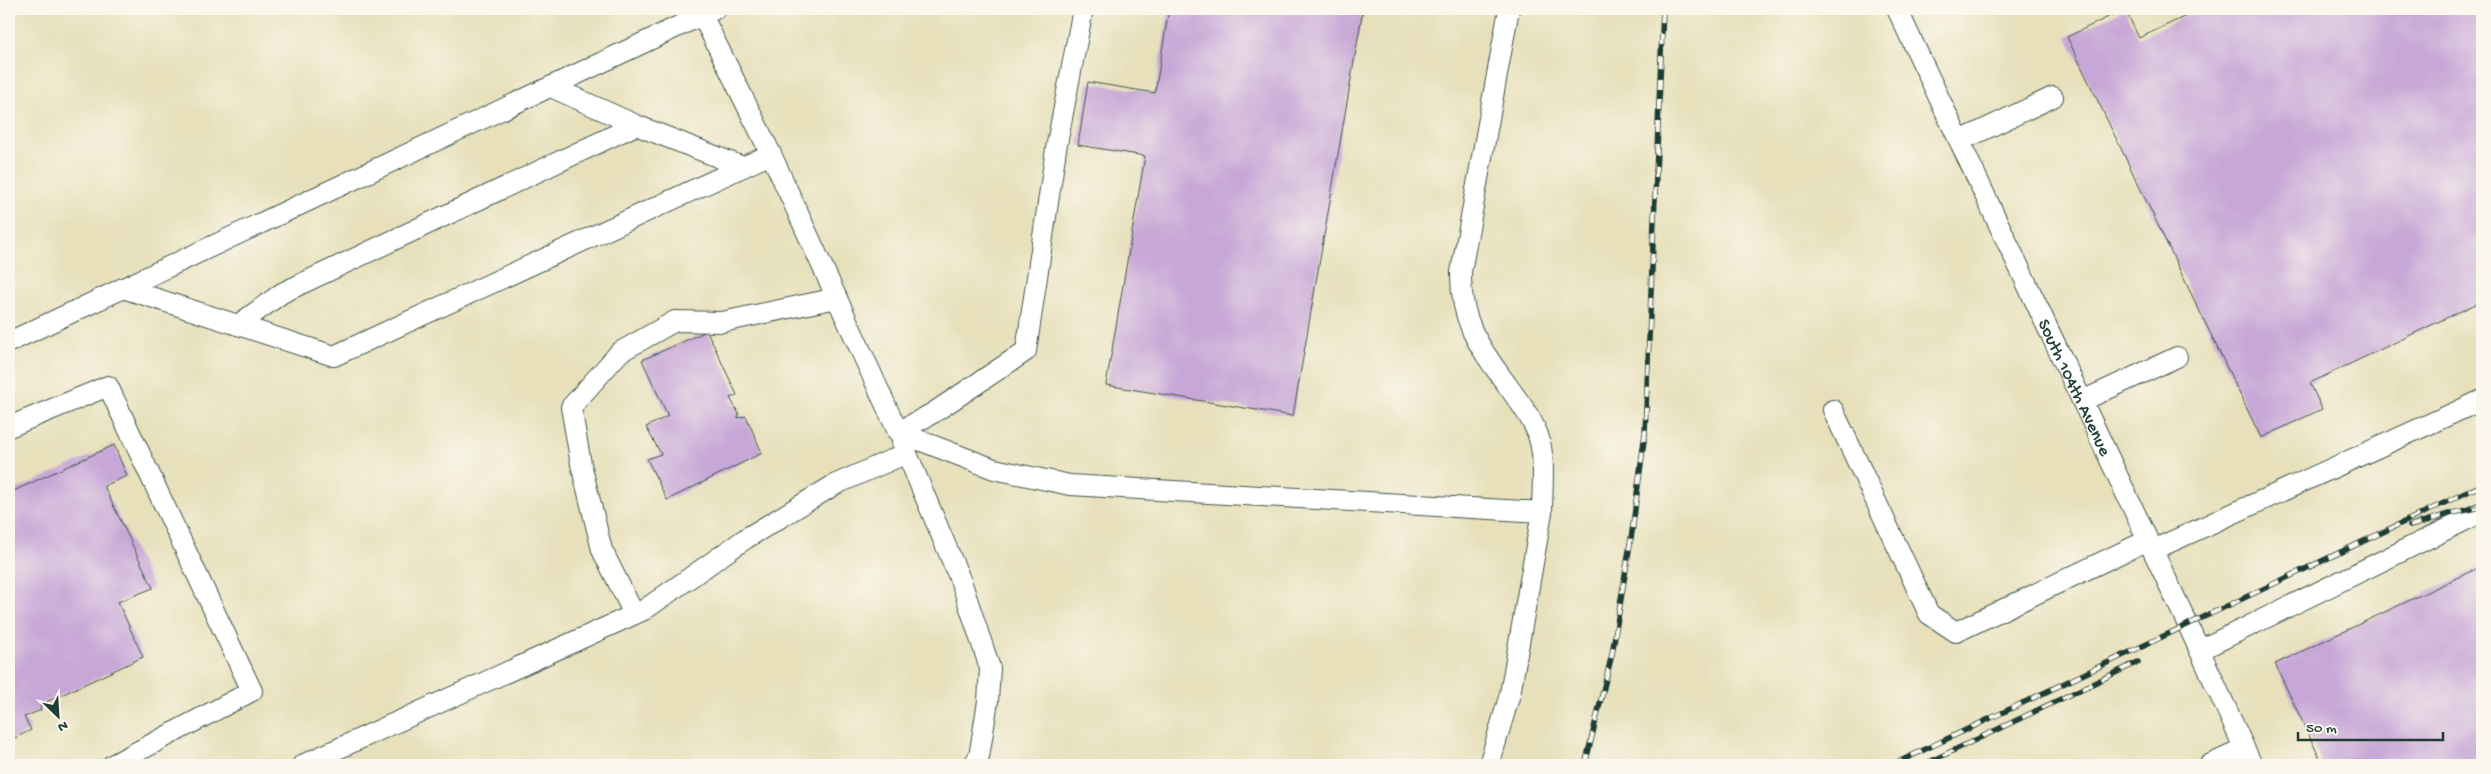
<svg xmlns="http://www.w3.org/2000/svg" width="2491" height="774" viewBox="0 0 2491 774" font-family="'Gochi Hand',sans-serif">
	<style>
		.building { fill: #c7a7d7 }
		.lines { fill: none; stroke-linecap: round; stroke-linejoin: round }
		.minor-casing { stroke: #3d5548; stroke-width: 22 }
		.minor { stroke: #fff; stroke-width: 20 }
		.rail-casing { stroke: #1f3d34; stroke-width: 5.5 }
		.rail { stroke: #fbf7ec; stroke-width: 4; stroke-dasharray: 11; stroke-linecap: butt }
		.labels { text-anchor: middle; stroke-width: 5; stroke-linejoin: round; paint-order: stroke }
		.street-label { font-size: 18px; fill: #1f3d34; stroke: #fbf7ec }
	</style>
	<rect width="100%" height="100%" fill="#fbf7ec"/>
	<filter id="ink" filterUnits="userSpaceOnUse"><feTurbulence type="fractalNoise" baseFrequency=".02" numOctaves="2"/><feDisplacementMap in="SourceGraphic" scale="10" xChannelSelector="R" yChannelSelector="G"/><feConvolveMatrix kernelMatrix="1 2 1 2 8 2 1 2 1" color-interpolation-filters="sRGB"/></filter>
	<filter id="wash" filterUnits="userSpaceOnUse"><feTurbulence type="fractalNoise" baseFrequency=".0096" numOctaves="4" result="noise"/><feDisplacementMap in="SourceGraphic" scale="20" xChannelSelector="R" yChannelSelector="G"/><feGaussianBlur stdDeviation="1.12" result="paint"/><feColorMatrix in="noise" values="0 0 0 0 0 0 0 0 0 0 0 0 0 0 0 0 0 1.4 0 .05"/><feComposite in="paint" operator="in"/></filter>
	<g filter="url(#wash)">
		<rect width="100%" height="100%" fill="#e7e0bb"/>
		<g id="blocks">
			<path class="building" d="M1169,9H1363L1293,416L1106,385L1145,156L1078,145L1088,82L1155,93Z
				M2125,9L2139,38L2201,9H2482V301L2310,383L2322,409L2261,438L2067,37Z
				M707,331L737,395L730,398L739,414L738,418L746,416L762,453L667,500L647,459L661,454L646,427L668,416L642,360Z
				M114,445L127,476L104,486L153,588L118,602L143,657L40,705L41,710L24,717L31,730L9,741V493Z
				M2482,566V765H2323L2275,664Z"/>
		</g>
	</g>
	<g filter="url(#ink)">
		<use href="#blocks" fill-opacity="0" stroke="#3d5548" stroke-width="1"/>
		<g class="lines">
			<defs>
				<g id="minor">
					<path id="s1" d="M1897,9L2188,625L2252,765"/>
					<path d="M702,15L771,154L898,432L933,413L1026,351L1056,149L1083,9"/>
					<path d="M636,125L743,167"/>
					<path d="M1960,141L2053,97"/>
					<path d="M123,288L334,356L771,154"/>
					<path d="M238,325L282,293L636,125L551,87"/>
					<path d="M9,342L715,9"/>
					<path d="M2082,401L2177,357"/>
					<path d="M1833,410L1929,614L1956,632L2148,540"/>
					<path d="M9,427L108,386L252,691L112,765"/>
					<path d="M898,432L994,469L1070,485L1542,512C1542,487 1546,459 1538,435C1533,421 1524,408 1515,396C1484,352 1460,328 1461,272L1509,9"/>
					<path d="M902,442L962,584L990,668L988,701L979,757L973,765"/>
					<path d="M2153,550L2482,400"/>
					<path d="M634,614L602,550L581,464L571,407L620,352L675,321L722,322L837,298"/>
					<path d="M2200,650L2482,512"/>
					<path d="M302,765L644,610L745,539L834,485L907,453"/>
					<path d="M1489,765L1510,694L1542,512"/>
					<path d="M2209,765L2244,749"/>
				</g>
			</defs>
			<use href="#minor" class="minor-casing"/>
			<use href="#minor" class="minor"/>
			<defs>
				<path id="rail" d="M2410,526L2452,513L2482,507
					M1585,765L1612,654L1632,532L1645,433L1663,9
					M1892,765L2482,485
					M1923,765L2138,662"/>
			</defs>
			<use href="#rail" class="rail-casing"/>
			<use href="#rail" class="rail"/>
		</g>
	</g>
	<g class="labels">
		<g class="street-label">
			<text dy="6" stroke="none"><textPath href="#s1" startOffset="418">South 104th Avenue</textPath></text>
		</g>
	</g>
	<rect width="2491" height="774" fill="none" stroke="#fbf7ec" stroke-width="30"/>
	<g transform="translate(58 716) rotate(155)" stroke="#fbf7ec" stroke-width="4" paint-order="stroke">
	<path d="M0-4L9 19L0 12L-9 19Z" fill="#1f3d34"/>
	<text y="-8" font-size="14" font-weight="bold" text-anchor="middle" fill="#1f3d34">N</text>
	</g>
	<path d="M2298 732v8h145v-8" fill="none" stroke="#1f3d34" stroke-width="2.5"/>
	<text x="2306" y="732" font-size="15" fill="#1f3d34" stroke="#fbf7ec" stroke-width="4" paint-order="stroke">50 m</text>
</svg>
